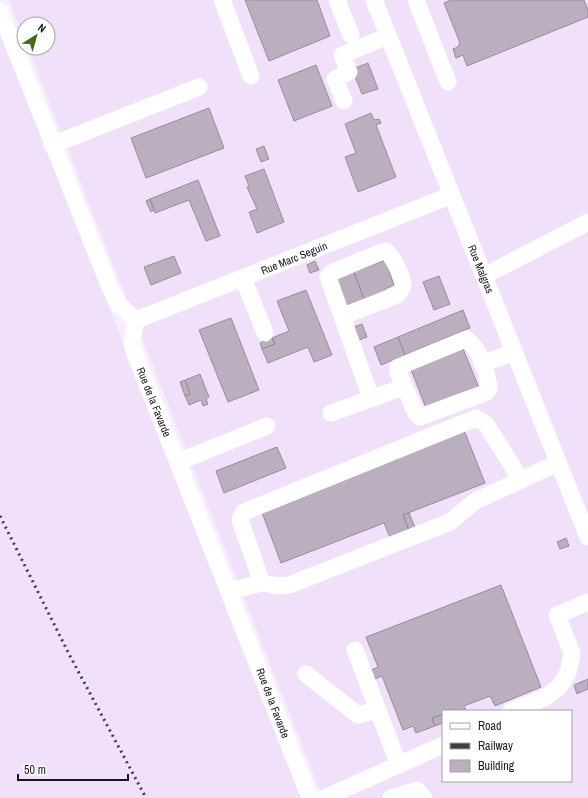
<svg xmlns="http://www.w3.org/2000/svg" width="588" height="798" viewBox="0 0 588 798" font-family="'Archivo Narrow',sans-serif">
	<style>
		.built { fill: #f1e0f9; fill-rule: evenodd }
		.building { fill: #baaebf; stroke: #988d9e }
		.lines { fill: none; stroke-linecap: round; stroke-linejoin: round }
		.minor { stroke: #fff; stroke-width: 17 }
		.rail { stroke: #423c44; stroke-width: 3; stroke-dasharray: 2 4; stroke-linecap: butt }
		.labels { text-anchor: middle; stroke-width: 3; stroke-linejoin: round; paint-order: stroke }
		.street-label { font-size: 11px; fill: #1a161c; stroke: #fff }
	</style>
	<rect width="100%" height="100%" fill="#f9ecff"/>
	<path class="built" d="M9,0H588V798H323L28,48H48V24H24V39ZM443,711H571V781H443Z
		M0,31L117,327L302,798H0Z"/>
	<path class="building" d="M245,0H317L330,36L269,61Z
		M451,0H584L588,10V17L467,66L463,55L456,58L453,49L458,47L460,43L444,3Z
		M368,63L378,89L362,94L354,74L355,68Z
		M316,65L332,106L294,121L278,80Z
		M209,108L224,148L146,178L131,138Z
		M371,113L374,120L379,119L381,123L376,125L396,177L358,192L345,157L356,153L345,124Z
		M264,146L269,159L261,162L256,149Z
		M264,169L284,222L257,233L249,212L257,209L247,187L249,186L245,176Z
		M198,180L220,236L206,241L189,200L155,213L150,199Z
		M150,199L154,210L151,212L146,201Z
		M174,256L181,273L151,285L144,267Z
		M385,260L394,285L385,289L386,291L364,299L354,272Z
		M315,261L319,270L310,273L307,265Z
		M354,272L364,299L344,307L333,280Z
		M439,276L450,304L434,310L423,282Z
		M306,290L332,355L314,362L308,347L268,363L262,349L275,344L272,338L289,331L277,301Z
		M463,310L470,328L405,355L398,337Z
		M231,318L259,390L228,402L199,330Z
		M362,324L367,337L356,341L351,328Z
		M398,337L405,355L381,365L374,347Z
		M272,338L275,344L262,349L260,343Z
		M462,346L479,388L426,408L410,367Z
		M200,374L209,397L206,399L208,404L203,406L201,400L189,405L185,396L190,394L185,380Z
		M185,380L190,394L185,396L180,382Z
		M464,430L485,483L403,515L410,533L391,540L384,523L281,563L261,510Z
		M277,447L286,468L224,493L216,471Z
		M409,513L416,530L410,533L403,515Z
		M566,538L569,546L560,549L557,542Z
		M501,585L541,687L495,706L490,696L464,706L466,711H455V709L443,711V714L432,718L435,726L416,733L413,726L403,730L382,676L372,680L369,671L378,667L366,637Z
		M588,679V689L577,694L574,685Z
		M443,714V723L435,726L432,718Z"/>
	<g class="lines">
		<path class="minor" d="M222,0L251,76
			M337,0L351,35
			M374,0L588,537
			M416,0L448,82
			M0,11L111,290L119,305L136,320L132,343L135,354L310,798
			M344,101L335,79L349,72L342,55L388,36
			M52,145L199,87
			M484,276L588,222
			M243,278L265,333
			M343,316L397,295C400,292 403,288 403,284C402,276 392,255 386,251L381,252L331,273L328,277L371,398
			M136,320L452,195
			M466,339C479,347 488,374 489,389L485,393L420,417L416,413L398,372V367Z
			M482,364L514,352
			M331,413L404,387
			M178,462L267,426
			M262,583L240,520L244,512L476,418L486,424L521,480
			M229,591L262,583L277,586L289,585L450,522L475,501L558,463
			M355,650L399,765
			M306,674L358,715L378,710
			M511,711L546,697L560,686L568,673L572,653L557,615L588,602
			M324,798L443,745
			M391,798L417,790L424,798"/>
		<path class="rail" d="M0,516L70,656L146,798"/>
	</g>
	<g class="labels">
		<g class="street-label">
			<text transform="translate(294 258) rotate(-22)" y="4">Rue Marc Seguin</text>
			<text transform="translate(481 269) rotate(68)" y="4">Rue Malgras</text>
			<text transform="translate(154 402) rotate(68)" y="4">Rue de la Favarde</text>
			<text transform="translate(273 703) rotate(69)" y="4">Rue de la Favarde</text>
		</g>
	</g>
	<rect x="442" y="710" width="130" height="72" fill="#ffffff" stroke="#a3a2a4"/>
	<rect x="450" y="723" width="20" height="6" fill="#ffffff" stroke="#a3a2a4"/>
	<text x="478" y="730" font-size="12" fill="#1a161c">Road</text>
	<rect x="450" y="743" width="20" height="6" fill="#423c44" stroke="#a3a2a4"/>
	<text x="478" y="750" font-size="12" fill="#1a161c">Railway</text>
	<rect x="450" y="760" width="20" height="12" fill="#baaebf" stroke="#a3a2a4"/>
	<text x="478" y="770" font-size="12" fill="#1a161c">Building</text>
	<g transform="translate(36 36) rotate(37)"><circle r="19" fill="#ffffff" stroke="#a3a2a4"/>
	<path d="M0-3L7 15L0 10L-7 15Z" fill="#466920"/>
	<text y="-6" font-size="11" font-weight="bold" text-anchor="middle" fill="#1a161c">N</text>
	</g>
	<path d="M18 774v6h110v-6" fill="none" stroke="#1a161c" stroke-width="2"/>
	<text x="24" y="774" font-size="12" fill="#1a161c" stroke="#ffffff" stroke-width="3" paint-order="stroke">50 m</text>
</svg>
